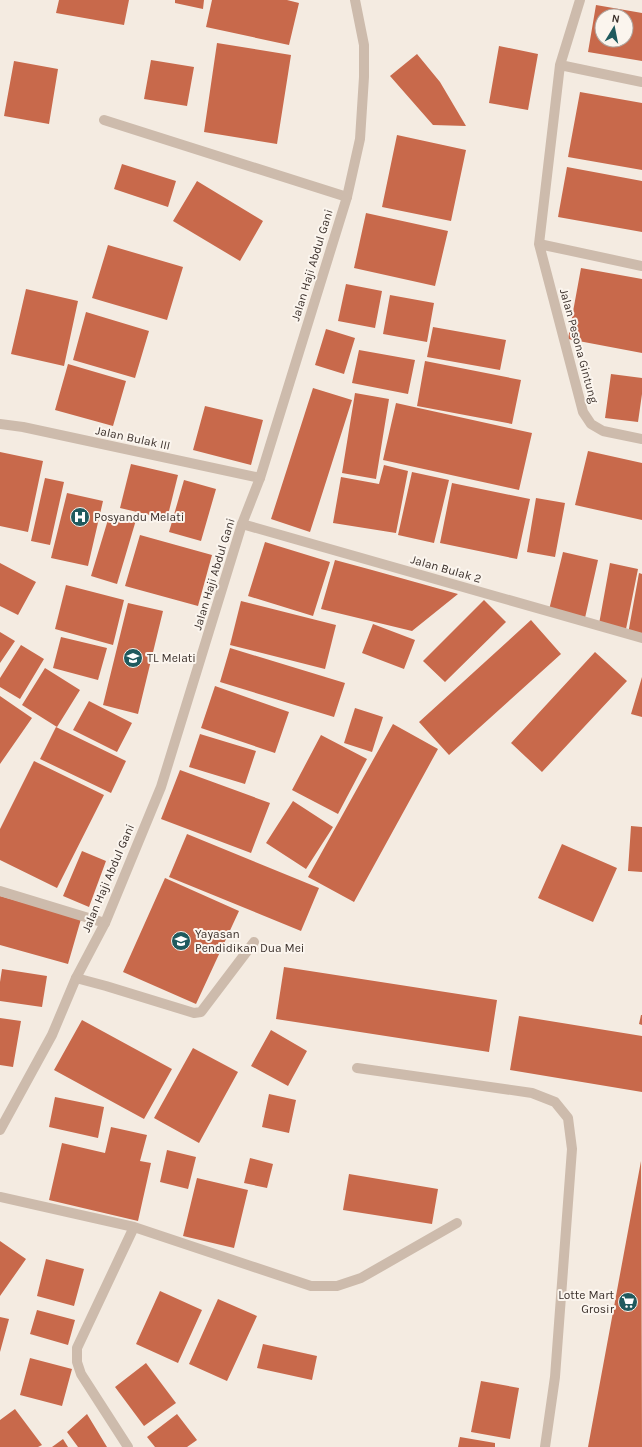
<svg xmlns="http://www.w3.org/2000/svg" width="642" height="1447" viewBox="0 0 642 1447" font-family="Karla,sans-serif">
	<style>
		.building { fill: #c8694b; fill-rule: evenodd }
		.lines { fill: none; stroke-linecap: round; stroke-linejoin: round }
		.service { stroke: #cdbbac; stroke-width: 10 }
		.minor { stroke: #cdbbac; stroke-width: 10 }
		.tertiary { stroke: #cdbbac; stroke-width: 10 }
		.labels { text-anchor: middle; stroke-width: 4; stroke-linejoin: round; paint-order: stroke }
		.street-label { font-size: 12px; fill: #3b302b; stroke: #fbf5ee }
		.poi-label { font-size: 12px; fill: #3b302b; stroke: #fbf5ee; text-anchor: start }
	</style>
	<rect width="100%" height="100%" fill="#f4ebe1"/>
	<path class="building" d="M59,0H129L124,25L56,13Z
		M175,0H204L203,9L175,3Z
		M212,0H287L299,3L289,45L206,27Z
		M596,5L642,13V61L588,52ZM602,16H626V40H602Z
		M217,43L291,55L277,144L204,132Z
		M499,46L538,54L528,110L489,103Z
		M417,54L440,82L466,126L433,125L390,76Z
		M151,60L194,67L187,106L144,99Z
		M14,61L58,69L49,124L4,116Z
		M580,92L642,103V170L568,157Z
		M397,135L466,150L451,221L382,207Z
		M122,164L176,181L168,207L114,189Z
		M567,167L642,181V232L558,217Z
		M197,181L263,221L240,261L173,221Z
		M366,213L448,231L435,286L354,268Z
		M108,245L183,267L167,320L92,298Z
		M581,268L642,279V353L568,339Z
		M346,284L382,291L375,328L338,321Z
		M26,289L78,301L64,366L11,354Z
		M390,295L434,303L427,342L383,334Z
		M86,312L149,331L135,378L73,360Z
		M433,327L506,340L500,370L427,357Z
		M326,329L355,338L344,374L315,365Z
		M359,350L415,360L408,394L352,383Z
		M425,361L521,380L512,424L417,406Z
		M68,364L126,381L113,426L55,410Z
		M611,374L642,378V394L638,422L605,418Z
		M313,388L352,400L310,532L271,519Z
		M355,393L389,399L376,479L342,473Z
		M396,403L532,433L519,490L383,460Z
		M205,406L263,420L251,465L193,450Z
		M588,451L642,463V520L575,505Z
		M0,452L43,461L28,532L0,526Z
		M131,464L178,475L167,519L120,508Z
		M384,465L408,471L396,533L333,523L341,477L379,484Z
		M412,472L449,480L434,543L398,535Z
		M45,478L64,482L50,545L31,541Z
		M184,480L216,489L201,541L169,532Z
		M452,483L530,499L517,559L440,543Z
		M67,493L103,501L88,566L51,558Z
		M536,498L565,503L555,557L527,552Z
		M110,513L136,520L117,584L91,576Z
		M140,535L212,555L198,606L125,586Z
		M265,542L330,562L313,616L248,596Z
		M563,552L598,560L585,618L549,610Z
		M335,560L372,570L458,594L412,631L321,609Z
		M0,563L36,582L18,615L0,606Z
		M610,563L638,569L626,629L599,624Z
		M639,573L642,574V637L628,634Z
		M66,585L124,600L113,645L55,629Z
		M484,600L506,622L445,682L423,661Z
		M241,601L336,625L325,669L230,645Z
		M128,603L163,611L138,714L103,705Z
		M531,620L561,654L449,755L419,722Z
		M373,624L415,640L404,669L362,653Z
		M0,632L15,641L0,663Z
		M61,637L107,648L98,680L53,668Z
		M21,645L44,659L20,699L0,687V678Z
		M230,648L345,683L334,717L220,682Z
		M595,652L627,681L542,772L511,743Z
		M45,668L80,690L57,727L22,705Z
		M642,677V717L631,714Z
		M215,686L289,712L275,753L201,728Z
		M0,696L32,718L0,764Z
		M89,701L132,723L117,752L73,730Z
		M355,708L383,717L372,752L344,743Z
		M393,724L438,749L354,902L308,877Z
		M56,727L126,761L111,793L40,759Z
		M200,734L256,751L245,784L189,767Z
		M321,735L367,759L338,814L292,790Z
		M34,761L104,795L57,888L0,860V829Z
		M180,770L270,803L251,853L161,819Z
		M293,801L333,827L306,869L266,843Z
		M631,826L642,827V872L628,871Z
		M187,834L319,888L301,931L169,877Z
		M562,844L617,868L593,922L538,898Z
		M82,851L106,861L89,907L63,896Z
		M165,878L239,911L196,1004L123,972Z
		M0,896L81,919L68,964L0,945Z
		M284,967L497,1000L489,1052L276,1019Z
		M2,969L47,976L42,1007L0,1001V982Z
		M641,1015H642V1025L639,1024Z
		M519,1016L642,1036V1092L510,1070Z
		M0,1018L21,1021L13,1067L0,1065Z
		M82,1020L172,1069L144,1119L54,1070Z
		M271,1030L307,1051L288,1086L251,1066Z
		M193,1048L238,1072L199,1143L154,1118Z
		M269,1094L296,1100L289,1133L262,1127Z
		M55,1097L104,1107L98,1138L49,1127Z
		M111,1127L147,1135L140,1161L151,1163L138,1221L49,1200L62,1143L105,1153Z
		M167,1150L196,1157L188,1189L160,1182Z
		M250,1158L273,1164L267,1188L244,1183Z
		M641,1161L642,1447H588Z
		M349,1174L438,1189L432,1224L343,1210Z
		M197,1178L248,1190L234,1248L183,1236Z
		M0,1241L26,1259L0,1296Z
		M46,1259L84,1269L74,1306L37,1296Z
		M160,1291L202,1310L178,1363L136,1344Z
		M218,1299L257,1316L227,1381L189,1364Z
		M37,1310L75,1320L68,1345L30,1334Z
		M0,1317L9,1319L0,1352Z
		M263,1344L317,1356L312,1380L257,1368Z
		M30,1358L72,1369L62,1406L20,1395Z
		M146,1363L176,1403L144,1426L115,1387Z
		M481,1381L519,1388L510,1439L471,1432Z
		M15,1409L42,1445L38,1447H0V1420Z
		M87,1414L107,1447H78L67,1432Z
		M177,1414L197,1440L187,1447H155L147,1437Z
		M460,1437L495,1443V1447H458Z
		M63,1439L68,1447H52Z"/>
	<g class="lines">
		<path class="service" d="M76,978L106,986L194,1013L201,1012L254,942
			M357,1068L532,1093L555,1102L568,1118L572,1149L555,1377L545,1447"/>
		<path class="minor" d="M580,0L560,65L539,244L583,412L591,424L603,431L642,439
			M560,65L642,82
			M104,120L347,197
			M539,244L642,266
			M0,424L23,427L260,478
			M242,524L642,638
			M0,891L105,923
			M0,1197L134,1227L311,1286H337L361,1278L457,1223
			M128,1447L81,1374L77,1362V1348L134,1227"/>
		<path class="tertiary" d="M0,1130L52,1035L76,978L105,923L161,787L242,524L260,478L347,197L360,139L364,77V45L355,0"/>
	</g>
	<defs>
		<symbol id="hospital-disc" viewBox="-11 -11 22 22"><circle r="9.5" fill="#1f5a5e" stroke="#fbf5ee"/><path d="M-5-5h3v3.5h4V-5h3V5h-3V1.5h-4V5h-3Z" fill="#fff"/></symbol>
		<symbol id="school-disc" viewBox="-11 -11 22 22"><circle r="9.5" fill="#1f5a5e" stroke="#fbf5ee"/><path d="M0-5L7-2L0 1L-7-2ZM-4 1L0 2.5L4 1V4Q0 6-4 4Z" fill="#fff"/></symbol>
		<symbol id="supermarket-disc" viewBox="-11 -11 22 22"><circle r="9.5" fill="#1f5a5e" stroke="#fbf5ee"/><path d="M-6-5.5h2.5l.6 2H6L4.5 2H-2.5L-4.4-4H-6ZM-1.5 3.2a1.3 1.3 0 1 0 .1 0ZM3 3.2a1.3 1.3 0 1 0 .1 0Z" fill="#fff"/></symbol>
	</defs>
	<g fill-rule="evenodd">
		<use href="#hospital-disc" x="69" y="506" width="22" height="22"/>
		<use href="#school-disc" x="122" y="647" width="22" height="22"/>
		<use href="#school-disc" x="170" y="930" width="22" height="22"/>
		<use href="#supermarket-disc" x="617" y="1291" width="22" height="22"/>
	</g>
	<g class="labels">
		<g class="street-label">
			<text transform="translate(312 265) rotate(-73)" y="4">Jalan Haji Abdul Gani</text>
			<text transform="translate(579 346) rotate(75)" y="4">Jalan Pesona Gintung</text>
			<text transform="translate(133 438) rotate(12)" y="4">Jalan Bulak III</text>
			<text transform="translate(446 569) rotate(16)" y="4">Jalan Bulak 2</text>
			<text transform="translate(214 574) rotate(-73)" y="4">Jalan Haji Abdul Gani</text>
			<text transform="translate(108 878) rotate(-67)" y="4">Jalan Haji Abdul Gani</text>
		</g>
		<g class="poi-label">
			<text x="94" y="521">Posyandu Melati</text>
			<text x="147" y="662">TL Melati</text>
			<text x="195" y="938">Yayasan<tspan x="195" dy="14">Pendidikan Dua Mei</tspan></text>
			<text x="614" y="1299" text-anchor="end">Lotte Mart<tspan x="614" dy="14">Grosir</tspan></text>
		</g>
	</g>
	<g transform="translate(614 28) rotate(10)"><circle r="19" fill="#fbf5ee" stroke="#aea6a0"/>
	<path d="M0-3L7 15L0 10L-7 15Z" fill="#1f5a5e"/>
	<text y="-6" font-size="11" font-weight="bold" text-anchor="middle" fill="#3b302b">N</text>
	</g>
</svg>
